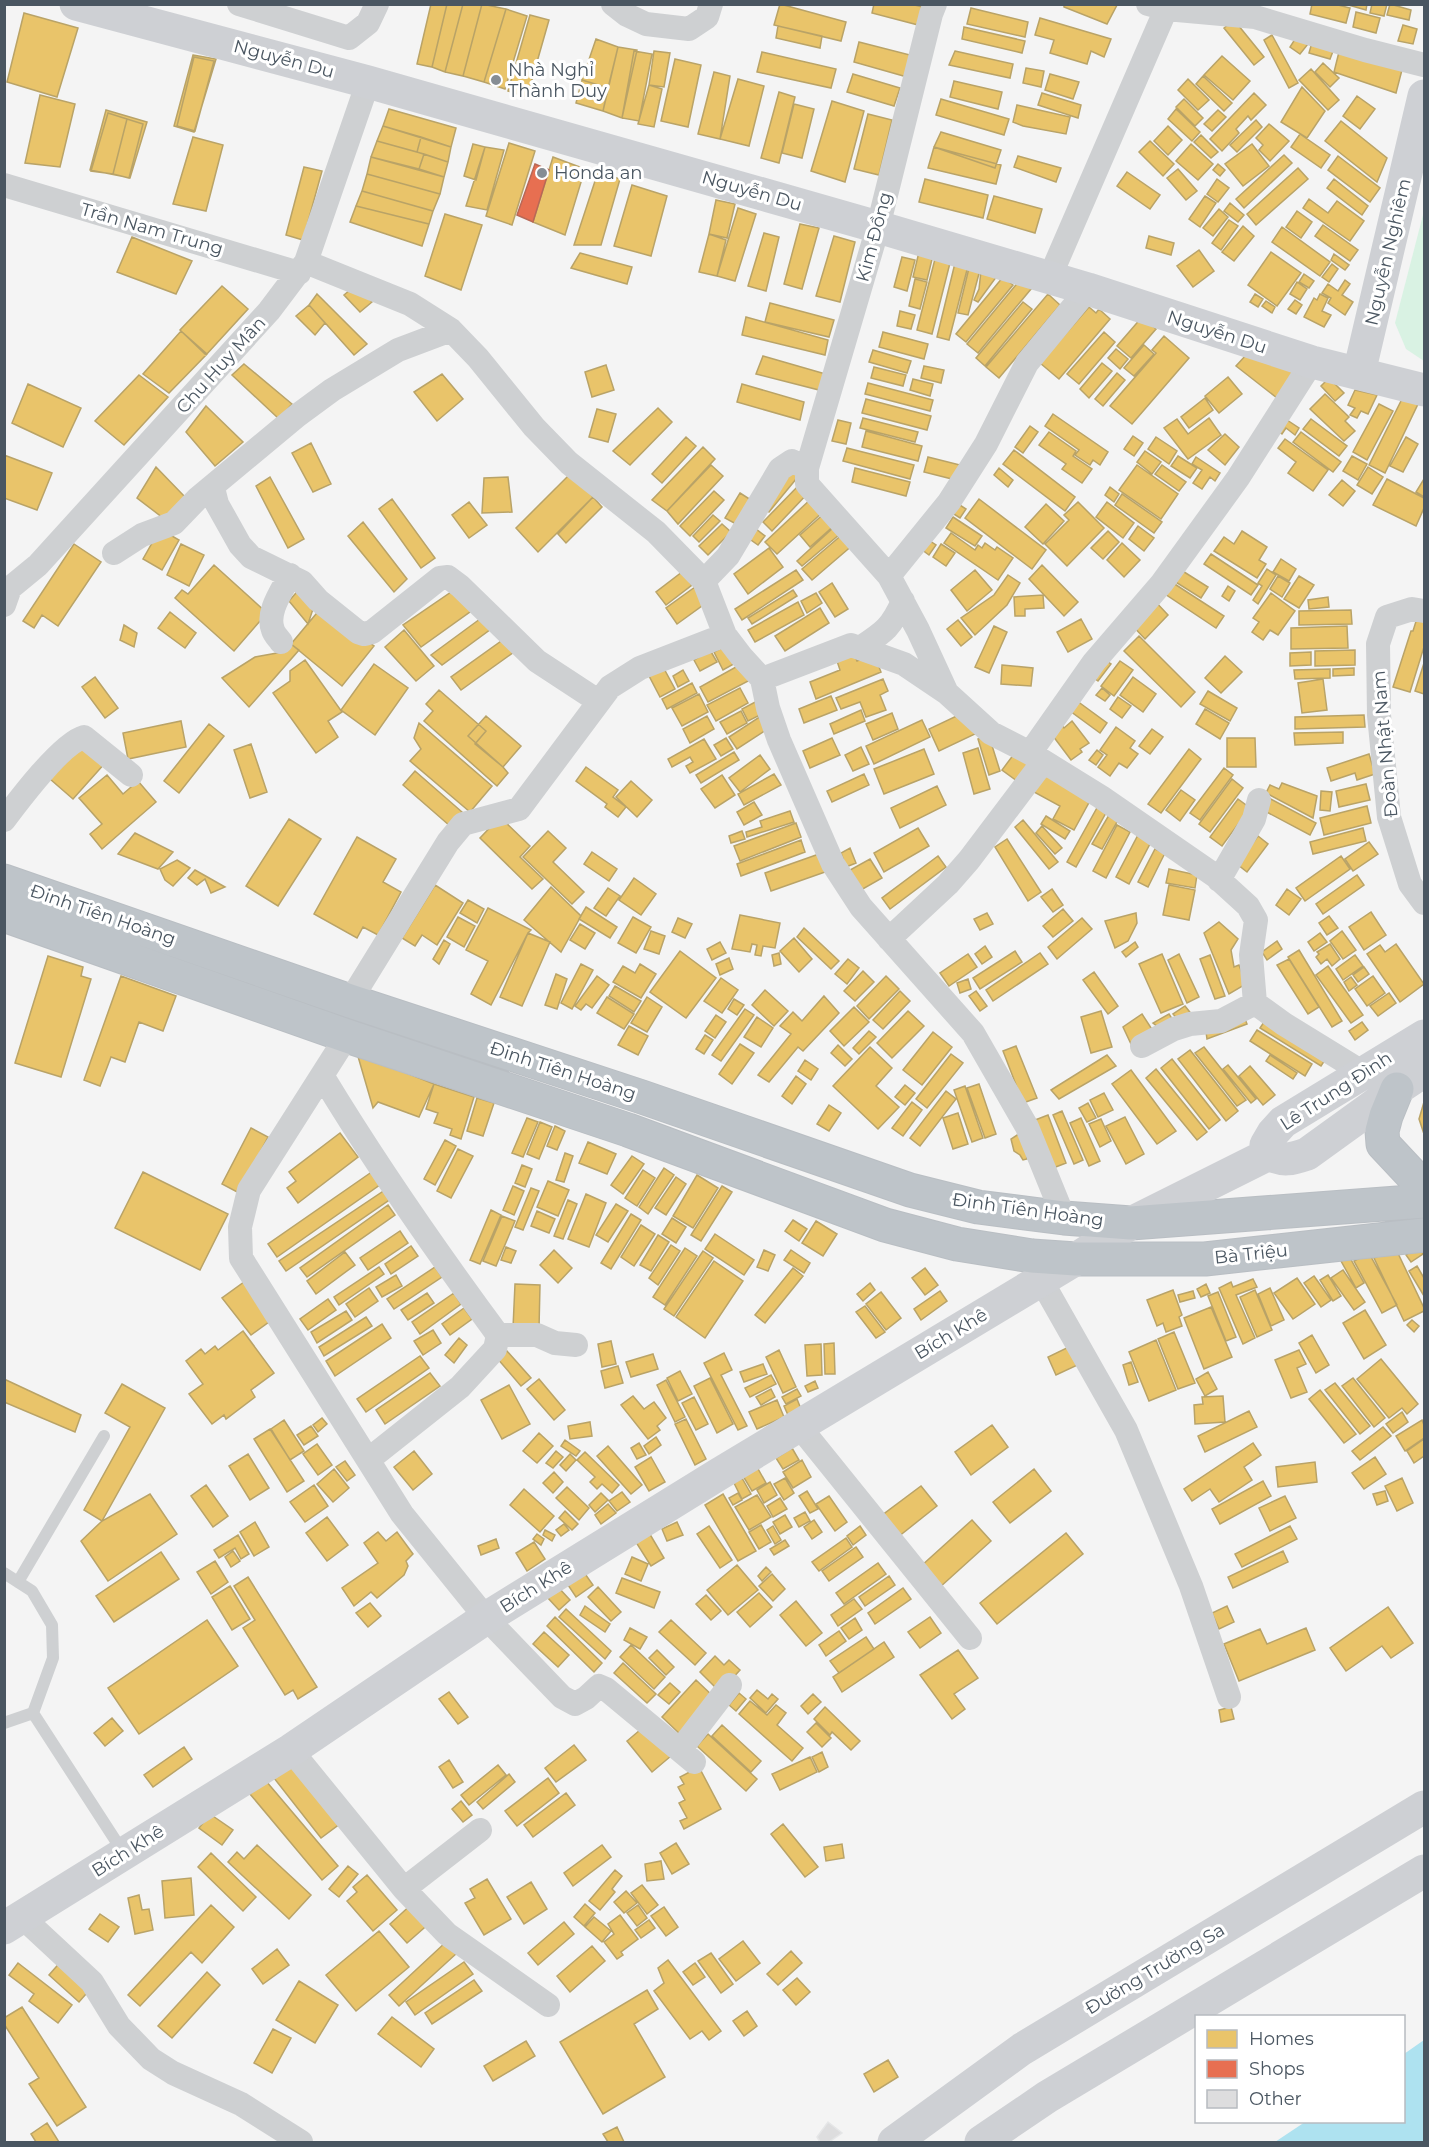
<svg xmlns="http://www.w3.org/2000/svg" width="1429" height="2147" viewBox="0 0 1429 2147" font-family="Montserrat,sans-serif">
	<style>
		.green { fill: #d9f2e3 }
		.water { fill: #aee2f0 }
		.homes { fill: #e9c46a; stroke: #b9a367; stroke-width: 1.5 }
		.shops { fill: #e76f51; stroke: #b86856; stroke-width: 1.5 }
		.building { fill: #ddddde; stroke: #e5e6e7; stroke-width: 1.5 }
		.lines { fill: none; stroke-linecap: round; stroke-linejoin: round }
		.highway-casing { stroke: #b9bec3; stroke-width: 35 }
		.lane { stroke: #ced0d2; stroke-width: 12 }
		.street { stroke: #ced0d2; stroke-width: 24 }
		.secondary { stroke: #ced0d4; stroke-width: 33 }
		.highway { stroke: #bec4c9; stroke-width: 33 }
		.poi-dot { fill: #868d94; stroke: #fff; stroke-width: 2 }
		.labels { text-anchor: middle; stroke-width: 6; stroke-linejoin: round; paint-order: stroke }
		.street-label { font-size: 18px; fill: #4a5661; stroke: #fff }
		.poi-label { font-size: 18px; fill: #4a5661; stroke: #fff; text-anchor: start }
	</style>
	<rect width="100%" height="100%" fill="#f4f4f4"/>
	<path class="green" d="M1424,211V361L1406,349L1395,323Z"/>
	<path class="water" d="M1424,2040V2142H1275L1305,2122H1404V2054Z"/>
	<path class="homes" d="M431,4H447L432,67L417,64Z
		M447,4H463L445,72L432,67Z
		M463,4H482L463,76L445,72Z
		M482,4L506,9L484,82L463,76Z
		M780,4L846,22L841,41L774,25Z
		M874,4H911L926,8L922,26L872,13Z
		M1064,4H1115L1117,5L1107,24L1064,7Z
		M1312,4H1334L1350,8L1346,23L1310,14Z
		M1345,4H1367L1366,10Z
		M1372,4H1387L1384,16L1370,13Z
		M1390,4L1411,10L1409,20L1387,15Z
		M971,8L1028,22L1025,37L967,24Z
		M506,9L527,16L505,89L484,82Z
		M1356,12L1380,18L1376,33L1353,27Z
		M24,13L78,28L57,97L7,82Z
		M530,15L549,20L527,97L508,91Z
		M1040,18L1111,39L1104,57L1091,51L1087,64L1050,53L1054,40L1035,35Z
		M1234,20L1264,57L1254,65L1224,28Z
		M1403,25L1417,29L1413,44L1398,41Z
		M778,26L822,36L820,48L776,38Z
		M964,27L1025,41L1022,53L962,39Z
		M1272,35L1298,83L1289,88L1264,40Z
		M1297,36L1308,44L1300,54L1290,47Z
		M596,39L618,47L608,88L582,80Z
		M1313,39L1335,46L1330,59L1309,53Z
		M859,42L910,55L907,77L854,62Z
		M618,47L637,50L622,118L603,111Z
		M1340,48L1403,66L1396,93L1334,72Z
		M634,51L652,54L639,121L622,118Z
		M654,51L670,53L664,87L649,85Z
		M955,51L1013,64L1010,78L949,65Z
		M762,52L836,69L831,88L757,72Z
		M193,55L216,59L194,132L174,126Z
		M1222,56L1250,81L1233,100L1204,75Z
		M194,57L214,61L195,131L177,126Z
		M675,59L701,65L688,127L661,121Z
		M1323,63L1339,78L1330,87L1315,72Z
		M1026,68L1044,71L1041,87L1023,83Z
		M1311,69L1339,100L1328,110L1299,80Z
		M714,72L730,76L720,139L698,134Z
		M853,74L900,88L894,106L847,92Z
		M1050,74L1079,82L1073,99L1045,90Z
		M1203,76L1232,103L1224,111L1196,84Z
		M738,79L764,86L749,146L720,139Z
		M1188,79L1209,100L1198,110L1178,90Z
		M582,80L608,88L603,111L576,103Z
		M954,81L1002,92L998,109L950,97Z
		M649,85L662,89L654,127L638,124Z
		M1302,87L1325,111L1307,138L1281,122Z
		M779,92L795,97L779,163L761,158Z
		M1042,93L1081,105L1078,118L1038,105Z
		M1254,93L1266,105L1251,120L1248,116L1236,129L1239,133L1222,151L1210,139Z
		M40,95L75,104L60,167L25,163Z
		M1357,96L1375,109L1360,129L1343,116Z
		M941,99L1009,119L1004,135L936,115Z
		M1184,99L1203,118L1195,126L1176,107Z
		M832,101L864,111L845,182L811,171Z
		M794,104L814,109L802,158L782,153Z
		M1017,105L1070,117L1066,134L1023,126L1013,122Z
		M389,109L456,128L451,147L383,126Z
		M1176,109L1200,132L1192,141L1168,119Z
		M106,110L147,122L130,178L90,170Z
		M1218,110L1226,117L1212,131L1204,124Z
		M108,113L127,119L113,174L91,171Z
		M868,114L892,120L879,175L854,169Z
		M127,119L143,124L129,178L113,174Z
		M1256,120L1262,127L1237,152L1230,145Z
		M1341,121L1387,158L1377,182L1325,141Z
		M1269,124L1289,141L1270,161L1259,150L1263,145L1256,138Z
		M383,126L421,137L417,152L377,141Z
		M1168,126L1182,140L1168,155L1154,141Z
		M941,132L1001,150L995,168L934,147Z
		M1300,134L1330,155L1321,168L1291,147Z
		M1201,135L1218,152L1211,158L1194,142Z
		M193,137L223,145L206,211L173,204Z
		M421,137L451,147L448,162L417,152Z
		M377,141L424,154L419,169L371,157Z
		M1150,141L1174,164L1163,176L1139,152Z
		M509,143L535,151L512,225L486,216Z
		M473,144L485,147L476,180L464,176Z
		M1191,144L1213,164L1198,180L1176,161Z
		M1252,144L1269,166L1243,186L1225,164Z
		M485,147L504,150L487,210L466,206Z
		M934,147L1001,165L996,184L928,168Z
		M424,154L448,162L444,177L419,169Z
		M1284,155L1292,163L1244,208L1236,199Z
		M1018,156L1061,168L1056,182L1014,167Z
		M1338,156L1380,188L1370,202L1328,170Z
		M371,157L444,177L440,194L367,174Z
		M553,157L585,169L565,235L533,222Z
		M1218,164L1225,170L1220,176L1213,170Z
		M304,167L322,171L303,240L286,235Z
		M1298,168L1308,179L1256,225L1247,214Z
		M1178,169L1197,191L1186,200L1167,178Z
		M598,172L620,179L601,245H574Z
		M1127,172L1160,195L1150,209L1117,186Z
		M367,174L440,194L433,211L362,191Z
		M925,179L988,195L983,218L919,202Z
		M1217,179L1229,188L1218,202L1207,194Z
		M1334,179L1368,206L1362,215L1327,188Z
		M632,185L667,196L651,256L614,246Z
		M362,191L433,211L429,224L356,206Z
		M994,196L1042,209L1035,233L987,219Z
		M1205,196L1216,203L1200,227L1189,219Z
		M1309,199L1328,213L1337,201L1364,221L1350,241L1303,208Z
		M716,200L735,204L727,238L709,234Z
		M1230,203L1244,215L1238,222L1224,211Z
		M356,206L429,224L422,246L350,222Z
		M738,208L756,214L735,281L717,276Z
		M1219,209L1228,217L1213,236L1203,228Z
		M1297,211L1312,222L1301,238L1286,227Z
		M445,214L482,225L461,290L425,276Z
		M1229,220L1238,226L1221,250L1212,243Z
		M800,224L819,228L802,289L784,284Z
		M1323,225L1358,250L1350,261L1315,236Z
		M1243,226L1254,236L1234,261L1222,252Z
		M1282,227L1330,262L1320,276L1272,242Z
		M764,233L779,237L766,291L748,286Z
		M709,234L726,240L717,276L699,272Z
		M834,236L855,242L840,302L816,296Z
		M1149,236L1174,243L1171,255L1146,248Z
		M132,237L192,261L176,294L117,272Z
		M1199,250L1214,271L1193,287L1177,266Z
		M919,252L933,255L927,280L913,277Z
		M1271,252L1301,273L1277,306L1248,285Z
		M580,253L632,267L627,284L571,268Z
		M1334,254L1349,265L1345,270L1331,260Z
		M936,255L951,259L932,334L917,330Z
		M902,257L915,260L907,291L894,287Z
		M956,259L969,262L949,340L937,337Z
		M970,264L981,266L968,315L958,313Z
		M1332,264L1338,269L1329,282L1322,277Z
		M981,271L997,276L978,302L974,300L979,289Z
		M1304,274L1314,281L1309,288L1299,282Z
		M1003,277L1013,285L966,342L956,334Z
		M915,279L927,282L920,309L909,306Z
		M1020,280L1031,289L978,353L967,344Z
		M1345,280L1350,284L1342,295L1353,302L1345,315L1328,303L1331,298L1322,293L1328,284L1338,291Z
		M1297,282L1307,289L1300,300L1290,294Z
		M357,284L372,302L360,312L344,295Z
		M222,286L248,309L206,355L180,330Z
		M317,294L367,344L354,355L309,305Z
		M1048,294L1060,305L999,378L986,367Z
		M1255,294L1263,299L1258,307L1250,302Z
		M1320,294L1328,298L1322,311L1331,315L1324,327L1304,317L1314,298L1317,300Z
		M1295,300L1302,305L1296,314L1288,309Z
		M1266,301L1275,307L1272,313L1262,306Z
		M1023,302L1032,309L985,366L976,358Z
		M770,303L834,320L829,337L765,322Z
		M309,305L325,323L315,335L296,316Z
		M1089,307L1096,313L1099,309L1110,319L1059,379L1040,363Z
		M900,311L915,315L911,329L897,326Z
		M746,317L828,340L825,355L742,335Z
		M1142,317L1156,329L1131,358L1117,346Z
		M181,331L207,354L169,393L143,374Z
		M883,332L928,344L924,359L879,347Z
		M1104,332L1115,342L1079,384L1067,374Z
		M1164,336L1189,358L1132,424L1110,406L1156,353L1152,350Z
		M1144,345L1154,354L1134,376L1124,368Z
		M1116,349L1128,359L1120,369L1108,358Z
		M873,350L911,361L907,373L869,362Z
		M1246,355L1296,371L1277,398L1236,366Z
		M763,356L829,375L823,391L756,374Z
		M1102,363L1112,371L1089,398L1080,389Z
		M244,364L292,404L279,419L232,375Z
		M606,365L614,390L592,397L585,372Z
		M924,366L944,370L941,383L921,378Z
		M874,367L906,375L903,386L871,378Z
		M1117,373L1125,380L1103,406L1095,399Z
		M442,374L463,399L437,421L414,392Z
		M139,375L168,397L124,445L95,421Z
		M1228,377L1242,394L1219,413L1205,396Z
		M1329,378L1344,393L1335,401L1321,386Z
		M913,379L933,384L930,396L910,390Z
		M868,383L933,400L930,411L865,394Z
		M28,384L81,408L63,447L12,423Z
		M742,384L804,402L800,420L737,402Z
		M1355,390L1377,395L1368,414L1361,411L1357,418L1350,415L1355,408L1348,405Z
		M1325,394L1349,417L1345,421L1355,431L1344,441L1310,409Z
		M1403,397L1418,404L1385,473L1369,465Z
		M1205,398L1213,410L1189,428L1181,417Z
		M866,399L931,416L927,430L862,413Z
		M1379,404L1393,411L1367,460L1353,452Z
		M206,406L243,442L215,466L186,432Z
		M658,408L672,422L630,465L613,451Z
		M597,409L616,414L608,442L589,437Z
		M1053,414L1108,452L1100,465L1093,460L1090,465L1075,455L1079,450L1045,426Z
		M1281,416L1299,428L1295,435L1286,428L1282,434L1273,427Z
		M863,418L918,432L915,442L860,428Z
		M1209,418L1221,435L1188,459L1164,428L1177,419L1188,434Z
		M1311,419L1347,446L1339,456L1303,429Z
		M838,420L851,423L846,444L832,441Z
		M1030,426L1038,432L1023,453L1015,447Z
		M866,431L922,446L918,461L862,447Z
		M1049,432L1076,451L1073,456L1092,469L1082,483L1062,469L1066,464L1039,445Z
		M1301,432L1341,462L1333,472L1293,442Z
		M1225,434L1239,447L1225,465L1208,450Z
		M1133,436L1143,443L1134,456L1124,449Z
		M686,437L696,446L662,483L652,474Z
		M1156,437L1177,451L1169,464L1148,449Z
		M1406,437L1418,444L1403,472L1390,466Z
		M1285,439L1328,470L1313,491L1288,473L1296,462L1278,448Z
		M311,443L331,484L313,492L292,453Z
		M703,447L715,459L667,511L652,500Z
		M847,448L914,465L910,479L843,461Z
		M1014,450L1075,497L1065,511L1003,464Z
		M1145,451L1161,462L1152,474L1137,462Z
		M4,455L52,473L37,510L4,498Z
		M1178,456L1197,468L1190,478L1171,466Z
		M1352,456L1367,464L1358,480L1343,471Z
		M928,457L960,465L956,480L924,472Z
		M1196,457L1220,473L1215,481L1210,477L1202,489L1193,483L1202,470L1192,464Z
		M711,465L723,476L678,524L667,511Z
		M1137,465L1178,494L1161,519L1119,490Z
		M1162,465L1186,482L1179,491L1155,474Z
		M792,466L801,473L769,512L760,505Z
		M156,467L186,498L167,521L137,498Z
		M1368,467L1383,477L1372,494L1357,485Z
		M855,468L910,482L906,496L852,482Z
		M999,468L1013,480L1008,487L994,475Z
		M572,472L593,497L538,552L516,528Z
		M270,477L304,539L288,548L256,486Z
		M508,477L512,512L482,513L484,478Z
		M1387,479L1424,498V508L1416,526L1373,505Z
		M1424,479V497L1416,492Z
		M1342,480L1355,491L1343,506L1329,495Z
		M801,483L810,491L772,531L763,522Z
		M1110,487L1119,494L1114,502L1105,495Z
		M714,491L724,500L690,536L680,526Z
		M740,493L751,500L736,524L725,518Z
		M1122,494L1162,522L1154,533L1115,505Z
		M593,497L602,507L566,543L558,534Z
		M813,497L825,510L777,554L765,542Z
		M392,499L435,558L421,568L379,509Z
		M979,499L1046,550L1032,569L965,518Z
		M952,500L966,509L960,518L946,509Z
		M469,502L487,525L469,538L452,515Z
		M1078,502L1104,528L1067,566L1045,544L1069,520L1064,515Z
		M1107,502L1134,523L1123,538L1096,517Z
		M1046,504L1064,521L1043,544L1025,527Z
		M827,511L837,523L810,547L800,535Z
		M713,515L720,521L699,542L693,536Z
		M953,517L982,536L975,546L946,528Z
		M363,522L407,579L394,592L348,536Z
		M722,524L731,532L708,555L699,546Z
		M751,525L765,536L758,545L744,535Z
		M1138,526L1154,538L1144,551L1129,539Z
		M834,527L840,534L802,566L797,561Z
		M160,529L179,540L162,570L143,559Z
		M1108,531L1119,542L1103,559L1091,548Z
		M1242,531L1267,547L1259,560L1266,564L1257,578L1214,551L1224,537L1234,544Z
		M844,533L854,544L812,580L802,569Z
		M951,533L975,550L978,545L982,548L985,543L995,550L997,547L1013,558L998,580L944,543Z
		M924,537L936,545L929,555L917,546Z
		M1122,543L1140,560L1124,577L1107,560Z
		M74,544L101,562L58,626L42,615L34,628L23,621Z
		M181,544L204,555L189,586L167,575Z
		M941,544L955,553L946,566L933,557Z
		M769,548L783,567L748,594L734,574Z
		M1211,554L1258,585L1251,595L1204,564Z
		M1281,559L1296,569L1289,581L1273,572Z
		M214,565L267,613L234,651L175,598L182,590L188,594Z
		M1042,565L1078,602L1064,616L1029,579Z
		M1267,569L1276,575L1258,604L1253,600L1262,586L1258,583Z
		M796,570L803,580L742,620L735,609Z
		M975,570L992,590L967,611L951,590Z
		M1181,570L1208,587L1201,598L1174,581Z
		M682,572L692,585L666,605L656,592Z
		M1008,575L1020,583L1007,605L975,635L961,618L994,595Z
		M1278,576L1290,583L1282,597L1270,589Z
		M1299,576L1314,585L1299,608L1284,599Z
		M1170,581L1224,616L1216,628L1162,592Z
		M832,583L848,609L835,617L819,592Z
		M302,586L315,603L308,624L289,601Z
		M1228,586L1235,591L1229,601L1222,596Z
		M695,587L706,603L677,624L666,608Z
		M457,588L474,609L421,647L403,625Z
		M793,590L797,596L752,624L748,618Z
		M816,593L822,603L807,613L801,601Z
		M1271,593L1295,611L1278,635L1270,630L1263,640L1252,632L1259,622L1253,618Z
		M1043,595L1044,608L1025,609V616H1015L1014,597Z
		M1328,597L1329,607L1309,609L1308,600Z
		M1153,599L1168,615L1145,639L1129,622Z
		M798,602L804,615L755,642L748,630Z
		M321,608L374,646L342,686L291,644Z
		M820,608L829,623L785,651L775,636Z
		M1351,610L1352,624L1299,625V611Z
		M170,612L196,633L185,648L158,628Z
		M1418,615L1424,617V647L1410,692L1393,687L1411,631H1413Z
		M484,616L491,629L442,665L431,655Z
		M1081,619L1092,639L1068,652L1057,632Z
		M958,620L972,637L961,646L947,629Z
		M124,625L137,633L134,647L120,640Z
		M994,626L1007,632L989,673L975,667Z
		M1347,626L1348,648L1291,649V628Z
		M404,630L434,666L416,681L385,647Z
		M1139,636L1195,692L1181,707L1124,651Z
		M504,639L514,652L461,690L451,677Z
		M291,644L299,650L249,707L222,678L255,657L277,653Z
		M729,644L739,661L723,670L714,652Z
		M710,650L717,662L700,671L694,660Z
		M1355,650V665L1315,666V651Z
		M1311,652V665L1290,666V653Z
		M854,654L857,661L874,654L881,672L816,699L810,682L840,670L837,661Z
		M1225,656L1242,672L1221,693L1205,678Z
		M1102,658L1111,664L1098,681L1090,675Z
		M305,660L342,712L328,721L338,737L316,753L273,693L290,681V671Z
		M1120,661L1133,670L1114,696L1101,686Z
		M743,663L752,679L708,702L700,687Z
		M1424,663V694L1415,691Z
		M374,664L408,688L375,735L341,710Z
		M662,665L675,689L660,697L647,672Z
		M1002,665L1033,668L1031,686L1001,684Z
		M1354,668V675L1333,676V669Z
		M1330,669V678L1295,679L1294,670Z
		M683,670L689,681L678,687L673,676Z
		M95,677L118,708L105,718L82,687Z
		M1133,677L1156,694L1143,712L1120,695Z
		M883,679L888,691L880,695L886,710L866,717L860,702L841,709L836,698Z
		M1323,679L1327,710L1302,713L1298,683Z
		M692,683L697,693L667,709L662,699Z
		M740,688L748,703L716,721L707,705Z
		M1102,688L1110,695L1105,701L1096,695Z
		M439,690L486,731L475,744L503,767L508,773L497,786L424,721L433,711L426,704Z
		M1208,691L1237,708L1230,721L1200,704Z
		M699,694L708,712L682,726L672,708Z
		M831,696L837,710L804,723L799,709Z
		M1118,697L1131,706L1122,718L1110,709Z
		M1073,698L1107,723L1100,733L1066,708Z
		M759,700L766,712L748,721L742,709Z
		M1205,709L1229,723L1220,739L1196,724Z
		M861,710L865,721L834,734L830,724Z
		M741,711L747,723L727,734L720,722Z
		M965,712L975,734L939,751L929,729Z
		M892,713L898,729L873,740L866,724Z
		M1364,715L1365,727L1295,729V717Z
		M486,716L521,746L503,767L468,736Z
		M707,716L714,729L690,743L683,729Z
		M761,716L769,728L737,749L729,737Z
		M922,720L930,737L874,764L866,746Z
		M181,721L186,747L128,759L123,733Z
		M1072,721L1089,743L1080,749L1082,752L1071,760L1050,732L1060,723L1064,728Z
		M419,723L492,786L470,812L410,761L421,749L414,738Z
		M209,724L224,736L179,793L164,781Z
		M1116,727L1135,741L1130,748L1138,754L1127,768L1119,763L1110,776L1098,767L1107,755L1100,750Z
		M1152,729L1163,737L1150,754L1139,746Z
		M1343,732V743L1295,745L1294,733Z
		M989,736L1000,771L989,775L978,739Z
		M726,738L733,749L721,756L714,745Z
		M832,738L840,755L810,768L803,751Z
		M1227,738H1255L1256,767H1227Z
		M704,739L716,759L690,773L686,766L693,762L690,757L672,767L668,759Z
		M84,744L106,762L73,799L50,779Z
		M251,744L267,792L250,798L234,750Z
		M861,747L869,764L853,771L845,755Z
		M978,748L990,789L974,794L963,753Z
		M924,749L934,774L884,794L874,769Z
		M1189,749L1201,759L1161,813L1148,804Z
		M1097,750L1103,755L1096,765L1089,760Z
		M734,752L739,760L701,783L696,775Z
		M1014,754L1029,764L1017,781L1002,770Z
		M1369,754L1375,774L1357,780L1355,773L1331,781L1327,768Z
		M760,755L770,769L740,792L729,778Z
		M586,767L618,790L613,797L626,807L618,817L605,807L607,804L576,781Z
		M1224,768L1233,775L1200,820L1190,813Z
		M415,771L462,812L450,826L403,785Z
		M1044,772L1092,797L1074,830L1053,819L1060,806L1034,792Z
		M774,774L781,785L744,805L738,794Z
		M864,774L869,785L832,802L827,791Z
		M107,775L123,794L138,781L156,802L102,849L90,834L102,824L79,798Z
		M722,775L735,795L715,808L701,789Z
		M1232,779L1243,788L1210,832L1199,824Z
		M631,781L652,800L637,817L616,797Z
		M1282,783L1317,796L1313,818L1266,793L1270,785L1279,789Z
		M1366,784L1370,800L1339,807L1336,791Z
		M937,786L946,805L900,828L891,808Z
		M1181,790L1195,800L1180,821L1166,810Z
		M1321,791L1332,792L1330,811L1320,810Z
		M1267,797L1316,823L1310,835L1261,809Z
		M1238,799L1250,808L1222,846L1210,837Z
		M754,802L762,815L744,825L737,812Z
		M1098,806L1107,811L1076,867L1067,862Z
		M1367,806L1371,823L1324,835L1320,818Z
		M790,811L794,822L747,837L746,832L762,827L760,821Z
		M1109,815L1118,820L1102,849L1092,844Z
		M1046,816L1070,831L1065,839L1041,824Z
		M500,817L530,846L520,857L543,879L532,889L480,838Z
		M289,819L321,839L278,906L246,886Z
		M1023,820L1058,862L1049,869L1015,827Z
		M796,823L801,837L740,861L734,846Z
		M1117,825L1130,832L1106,878L1093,871Z
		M1042,826L1062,848L1055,854L1036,833Z
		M918,828L929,846L884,872L874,853Z
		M1363,828L1366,841L1313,854L1310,842Z
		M548,831L566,848L553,862L584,892L572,904L523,857Z
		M742,831L745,839L731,843L729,836Z
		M135,833L173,852L158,869L118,854Z
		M1139,833L1152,840L1129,884L1116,877Z
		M1258,836L1268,844L1247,872L1237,864Z
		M357,837L396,859L383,882L401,892L378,935L363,927L357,938L314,914Z
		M1007,839L1041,892L1028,901L995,847Z
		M801,840L805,852L741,876L737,864Z
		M1369,842L1378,854L1353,871L1345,859Z
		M850,848L856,863L846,867L841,853Z
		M1155,849L1165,853L1148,887L1138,882Z
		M592,852L617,869L609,881L584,864Z
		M819,854L825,872L771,891L765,873Z
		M938,856L946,867L890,909L882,898Z
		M1341,856L1350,869L1305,901L1296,888Z
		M870,859L882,878L861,890L850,870Z
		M177,860L190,868L173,886L165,880L160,869Z
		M1169,869L1197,875L1195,888L1166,883Z
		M195,870L225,887L211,893L205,879L197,885L188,878Z
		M1357,875L1364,885L1323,914L1316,904Z
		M634,878L656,894L641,915L619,900Z
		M435,885L463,903L437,945L422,935L415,946L402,938Z
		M1169,885L1195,890L1189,920L1163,915Z
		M551,887L581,916L561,952L524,920Z
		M608,888L620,896L606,916L594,908Z
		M1052,889L1063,905L1053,912L1041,897Z
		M1287,889L1301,899L1289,915L1276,905Z
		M468,900L484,909L477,923L460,913Z
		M586,907L617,927L610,938L579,919Z
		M488,908L531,930L528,933L491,1005L471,994L488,961L466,950Z
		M1063,909L1073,921L1053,937L1043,926Z
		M1371,912L1386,935L1364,950L1349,927Z
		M987,913L993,924L980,930L974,919Z
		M1136,913L1137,923L1128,941L1115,948L1105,921Z
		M740,915L780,923L775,948L763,946L761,956L755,955L757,945L752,944L750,952L732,949Z
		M1329,916L1338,928L1327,935L1319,923Z
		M458,917L475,926L464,947L447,937Z
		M633,917L651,927L636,953L618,943Z
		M678,918L692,924L685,938L672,932Z
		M1082,918L1092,929L1057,959L1048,947Z
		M1219,922L1238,939L1231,950L1234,967L1239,965L1246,984L1229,994L1204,933Z
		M580,924L595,933L585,949L570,940Z
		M804,928L839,961L831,969L797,937Z
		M651,931L665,936L659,954L644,949Z
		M1342,931L1356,950L1343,959L1330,941Z
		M528,933L550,942L522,1006L500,997Z
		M1320,933L1327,942L1314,951L1308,942Z
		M794,938L812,959L799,972L780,951Z
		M444,940L450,944L439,964L433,959Z
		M1277,941L1282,949L1267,960L1262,952Z
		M720,942L726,953L712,960L707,949Z
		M1135,942L1138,947L1126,957L1122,952Z
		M1330,944L1340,959L1332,966L1327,959L1321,964L1316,957L1319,954L1317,952Z
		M1396,944L1424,984L1400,1002L1367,954L1380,945L1385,952Z
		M985,946L992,957L982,964L975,954Z
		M1299,950L1342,1021L1332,1027L1288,957Z
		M680,951L716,978L686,1018L650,992Z
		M1015,951L1022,962L980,989L973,978Z
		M779,953L781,964L774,966L772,955Z
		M1040,953L1048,964L993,1001L986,990Z
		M968,954L977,967L949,986L940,973Z
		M1162,954L1183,1004L1161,1013L1139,964Z
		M1179,954L1199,997L1187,1003L1168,960Z
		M1210,955L1225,996L1215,999L1200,959Z
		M1355,955L1363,966L1343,980L1336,969Z
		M48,956L83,967L81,976L91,979L61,1077L15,1063Z
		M729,958L733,969L720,975L716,964Z
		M848,959L859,968L847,984L835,974Z
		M1289,959L1319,1007L1308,1014L1277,965Z
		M581,964L593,970L572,1009L561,1003Z
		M640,964L656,974L641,998L613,982L623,966L635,973Z
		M1328,966L1363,1015L1351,1023L1316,975Z
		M1364,967L1369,974L1358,982L1353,975Z
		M863,971L874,982L855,1001L844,991Z
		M1094,972L1118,1006L1108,1014L1083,980Z
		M556,974L567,979L557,1009L545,1005Z
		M121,976L176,996L163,1031L139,1022L125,1062L111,1057L100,1086L84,1080Z
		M597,976L609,985L592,1008L586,1004L581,1010L575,1006Z
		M886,976L899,989L869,1019L857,1006Z
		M1373,976L1385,993L1367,1006L1355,989Z
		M1351,977L1357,985L1349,991L1344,982Z
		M721,978L738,990L722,1013L704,1001Z
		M968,979L971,989L960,993L957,983Z
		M615,986L641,1001L634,1012L609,996Z
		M765,990L788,1011L774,1026L752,1005Z
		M900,991L910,1001L883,1029L873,1020Z
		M976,991L987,1006L980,1011L969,996Z
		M1389,993L1396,1003L1378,1016L1370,1006Z
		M824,996L839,1013L803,1051L798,1047L769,1082L758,1075L791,1034L780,1026L793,1012L802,1021Z
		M607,997L634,1014L624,1029L597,1013Z
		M647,997L662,1007L647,1032L631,1023Z
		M734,999L744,1005L737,1015L728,1009Z
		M1185,1006L1193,1016L1180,1022L1173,1014Z
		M854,1007L869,1022L844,1046L830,1031Z
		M745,1009L754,1015L721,1061L712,1055Z
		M908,1011L924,1026L892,1058L877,1043Z
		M1101,1011L1112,1047L1091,1053L1081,1017Z
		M1242,1011L1247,1024L1207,1039L1206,1032Z
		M1142,1014L1155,1034L1131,1044L1123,1027Z
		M1169,1014L1176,1025L1162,1030L1153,1023Z
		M716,1015L726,1022L715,1038L705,1031Z
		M757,1017L773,1028L761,1047L744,1037Z
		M1266,1019L1327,1057L1321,1066L1260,1028Z
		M1362,1022L1368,1030L1355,1040L1349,1031Z
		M629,1026L648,1036L638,1055L618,1045Z
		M1257,1030L1312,1064L1305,1076L1250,1041Z
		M869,1031L876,1037L859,1054L853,1048Z
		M933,1032L952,1047L922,1085L903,1070Z
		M705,1035L713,1040L704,1054L696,1049Z
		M740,1044L754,1053L732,1084L719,1074Z
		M838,1045L852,1059L845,1066L831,1053Z
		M1016,1046L1037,1098L1023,1103L1003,1051Z
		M870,1047L892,1068L876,1086L899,1107L878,1129L833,1086Z
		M1204,1047L1246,1100L1237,1106L1195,1053Z
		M1190,1050L1238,1111L1226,1121L1178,1059Z
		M357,1053L434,1084L419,1117L378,1102L373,1108Z
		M951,1054L963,1063L927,1108L916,1099Z
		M1107,1055L1116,1066L1059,1099L1051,1090Z
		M1270,1055L1297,1073L1293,1079L1266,1061Z
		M1172,1059L1220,1120L1209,1129L1161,1068Z
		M805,1060L818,1069L811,1080L798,1071Z
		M1228,1065L1256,1099L1251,1103L1223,1069Z
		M1250,1066L1275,1095L1263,1105L1239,1076Z
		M1156,1069L1207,1132L1197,1140L1146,1078Z
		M1131,1070L1176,1131L1157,1144L1112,1084Z
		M796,1076L806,1084L792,1104L782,1096Z
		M434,1084L474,1097L461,1139L450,1135L452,1129L434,1123L438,1113L426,1109Z
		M979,1084L996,1134L985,1138L967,1088Z
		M905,1085L915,1093L905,1105L895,1097Z
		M965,1086L983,1138L972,1142L954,1090Z
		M946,1091L956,1099L920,1146L910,1138Z
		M1104,1093L1113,1110L1098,1117L1090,1100Z
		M477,1098L494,1103L483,1136L467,1131Z
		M912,1102L922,1110L903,1136L892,1128Z
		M1424,1102V1134L1419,1119Z
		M1088,1103L1096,1118L1087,1122L1079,1108Z
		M829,1105L841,1113L829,1131L817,1124Z
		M1062,1111L1083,1160L1074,1164L1053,1115Z
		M958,1113L968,1144L953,1149L943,1118Z
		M1048,1115L1066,1163L1048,1170L1030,1122Z
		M1125,1117L1144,1154L1126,1164L1106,1126Z
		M527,1118L538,1122L523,1157L512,1153Z
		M1081,1118L1100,1161L1089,1166L1070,1123Z
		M1101,1119L1111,1141L1100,1147L1089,1124Z
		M540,1122L552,1127L539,1159L527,1154Z
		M555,1126L565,1131L557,1150L547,1146Z
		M251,1128L268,1137L239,1193L222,1184Z
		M1025,1130L1027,1159L1023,1160L1020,1155L1014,1151L1011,1139Z
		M340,1133L358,1157L298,1203L287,1188L296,1181L289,1172Z
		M445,1140L456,1146L435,1185L424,1179Z
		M588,1142L616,1154L607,1174L579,1163Z
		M458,1149L473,1156L451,1198L437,1191Z
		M565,1153L573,1156L564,1182L556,1180Z
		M632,1156L644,1164L623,1194L611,1185Z
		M522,1165L532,1169L525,1187L515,1183Z
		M664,1168L674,1175L648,1214L639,1207Z
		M376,1169L384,1182L277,1257L268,1244Z
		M643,1170L655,1178L637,1206L625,1198Z
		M143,1172L228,1214L200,1270L115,1228Z
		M697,1175L718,1188L693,1228L673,1216Z
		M676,1177L686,1184L666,1215L655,1208Z
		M548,1181L569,1190L558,1216L537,1207Z
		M513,1186L524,1191L514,1215L503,1210Z
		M722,1186L732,1192L701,1241L691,1235Z
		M388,1188L395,1196L286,1271L279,1261Z
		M531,1188L539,1191L523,1230L515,1227Z
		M586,1194L606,1203L589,1247L568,1239Z
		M568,1200L577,1204L563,1239L554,1236Z
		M616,1204L628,1211L608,1242L596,1235Z
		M388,1205L395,1215L307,1277L300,1268Z
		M491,1210L501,1215L480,1264L470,1260Z
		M537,1211L555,1219L549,1233L531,1226Z
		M631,1214L641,1220L611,1269L601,1263Z
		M502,1216L515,1221L496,1266L483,1261Z
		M672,1218L686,1227L676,1243L662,1234Z
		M793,1220L807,1229L799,1241L785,1231Z
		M816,1221L837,1234L823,1256L802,1243Z
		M641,1225L655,1234L634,1266L621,1257Z
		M400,1231L408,1243L368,1270L360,1258Z
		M715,1234L754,1260L744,1275L705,1249Z
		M658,1235L669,1242L651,1271L640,1265Z
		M671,1245L680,1251L658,1285L649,1278Z
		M411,1246L418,1256L391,1274L385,1264Z
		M1418,1246L1423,1254L1411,1262L1406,1255Z
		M506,1247L516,1251L511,1263L501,1260Z
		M1395,1247L1424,1308V1311L1404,1321L1374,1258Z
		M685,1248L697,1256L665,1305L653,1297Z
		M554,1250L572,1268L558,1283L540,1265Z
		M764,1250L775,1255L768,1271L757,1267Z
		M791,1250L810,1263L804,1273L784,1260Z
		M703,1251L713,1258L674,1316L664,1309Z
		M345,1252L355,1265L316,1294L307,1281Z
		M1369,1253L1397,1305L1382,1313L1354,1261Z
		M1349,1256L1364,1283L1356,1288L1341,1261Z
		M714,1261L743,1281L705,1338L676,1317Z
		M1417,1266L1424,1278V1296L1409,1271Z
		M379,1267L384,1274L339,1305L334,1297Z
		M435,1267L442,1277L394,1309L387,1299Z
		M793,1268L803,1276L765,1323L755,1315Z
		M925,1268L938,1285L925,1295L912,1278Z
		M1343,1270L1365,1302L1354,1310L1331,1278Z
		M396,1275L402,1286L382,1297L376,1287Z
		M1328,1275L1341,1296L1333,1301L1320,1280Z
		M1314,1276L1331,1300L1321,1307L1304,1283Z
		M1297,1278L1315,1304L1293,1319L1274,1293Z
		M1253,1279L1257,1287L1236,1295L1255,1338L1243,1344L1219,1288L1231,1282L1233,1287Z
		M244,1282L273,1319L251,1335L222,1298Z
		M870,1283L875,1290L863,1301L857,1294Z
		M515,1284L540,1285L539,1329L513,1328Z
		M1206,1284L1210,1293L1201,1297L1197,1289Z
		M369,1288L378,1301L355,1317L346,1304Z
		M1270,1288L1284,1320L1271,1326L1258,1294Z
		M1173,1290L1182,1315L1179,1317L1182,1326L1166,1332L1163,1323L1157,1326L1147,1300Z
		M1255,1290L1272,1330L1257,1337L1240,1297Z
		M940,1291L947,1301L921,1320L914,1309Z
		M1193,1291L1195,1298L1180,1302L1178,1295Z
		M881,1292L901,1318L886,1330L866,1304Z
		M1218,1292L1236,1337L1226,1341L1208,1296Z
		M427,1293L434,1303L408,1320L401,1310Z
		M454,1293L461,1304L420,1334L412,1322Z
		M328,1299L336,1310L308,1330L300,1319Z
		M865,1306L885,1332L876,1338L856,1312Z
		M1211,1307L1232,1357L1204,1369L1184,1318Z
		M464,1308L472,1319L450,1335L442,1324Z
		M1365,1310L1386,1345L1364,1359L1343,1323Z
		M346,1311L352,1320L317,1343L311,1332Z
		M366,1317L372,1326L324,1356L319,1347Z
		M1412,1320L1419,1326L1414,1332L1407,1325Z
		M382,1324L391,1338L335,1376L326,1361Z
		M433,1330L441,1343L423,1355L414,1341Z
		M243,1331L274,1373L251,1390L255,1397L226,1419L224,1415L212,1424L189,1394L203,1384L186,1361L201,1349L205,1354L215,1346L218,1350Z
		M1174,1332L1195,1383L1178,1389L1158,1339Z
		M1312,1335L1329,1365L1316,1373L1299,1343Z
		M459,1338L467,1345L454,1363L445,1355Z
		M1156,1340L1176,1390L1149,1401L1129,1352Z
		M611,1341L616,1364L602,1367L598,1344Z
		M834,1343L835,1374H825L824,1344Z
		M821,1344L822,1375L807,1376L805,1345Z
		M1075,1344L1084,1362L1056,1375L1048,1357Z
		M506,1350L531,1378L521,1386L497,1358Z
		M779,1350L796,1387L783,1393L766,1357Z
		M1299,1350L1306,1364L1297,1368L1307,1392L1291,1398L1275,1360Z
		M724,1353L732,1370L721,1375L747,1426L738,1430L704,1363Z
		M653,1354L658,1369L631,1377L626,1362Z
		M420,1356L429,1368L366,1412L357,1399Z
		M1381,1359L1418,1404L1407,1414L1402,1408L1389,1418L1357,1379Z
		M1131,1362L1138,1382L1129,1385L1123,1365Z
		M763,1364L767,1374L744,1382L740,1372Z
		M618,1366L623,1383L605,1388L601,1371Z
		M680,1371L692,1394L678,1401L667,1378Z
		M1208,1372L1217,1389L1205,1396L1196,1379Z
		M430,1373L440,1386L385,1424L376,1410Z
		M771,1375L776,1384L750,1397L745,1388Z
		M710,1378L733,1424L717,1433L694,1386Z
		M1353,1378L1385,1418L1374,1427L1342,1386Z
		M4,1379L81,1415L75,1432L4,1402Z
		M539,1379L565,1410L554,1420L527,1389Z
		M666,1380L685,1417L675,1422L657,1385Z
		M815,1381L818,1388L808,1392L805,1386Z
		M1335,1383L1370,1426L1360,1434L1325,1390Z
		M122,1384L165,1408L102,1521L84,1510L130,1427L105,1413Z
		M509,1385L530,1424L502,1439L481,1400Z
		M771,1389L775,1397L761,1405L756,1397Z
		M797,1389L801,1396L786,1404L782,1397Z
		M1320,1390L1356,1434L1344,1443L1309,1399Z
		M633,1396L644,1409L654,1402L666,1418L657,1426L660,1430L648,1439L621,1405Z
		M1223,1396L1225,1422L1195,1424L1194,1405L1203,1404L1202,1397Z
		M694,1397L708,1424L696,1430L682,1403Z
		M797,1399L801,1409L788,1415L784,1406Z
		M777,1400L784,1417L757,1429L749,1412Z
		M1249,1411L1257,1427L1205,1452L1198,1436Z
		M1402,1412L1408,1422L1393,1433L1386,1424Z
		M322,1418L327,1424L318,1432L313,1425Z
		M686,1419L706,1459L695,1465L675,1424Z
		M284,1420L304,1451L290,1460L271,1429Z
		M1422,1420L1424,1425V1438L1405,1451L1396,1436Z
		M590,1422L592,1436L570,1439L568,1426Z
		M992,1425L1008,1447L971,1475L955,1452Z
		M311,1426L318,1436L304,1445L297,1435Z
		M1383,1427L1391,1436L1360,1460L1352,1451Z
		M270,1429L304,1481L287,1492L254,1439Z
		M539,1433L553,1446L537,1463L523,1451Z
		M656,1437L661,1445L649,1454L644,1446Z
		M1424,1439V1456L1414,1463L1407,1451Z
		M565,1440L580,1451L576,1456L561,1446Z
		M639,1443L646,1455L637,1459L631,1448Z
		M1253,1443L1261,1455L1244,1467L1252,1480L1219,1502L1210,1489L1192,1501L1184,1489Z
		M317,1444L332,1465L318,1475L303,1454Z
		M608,1446L642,1485L631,1494L597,1456Z
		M792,1448L799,1460L783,1469L776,1458Z
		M414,1451L432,1474L413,1490L394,1467Z
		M556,1451L563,1457L553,1468L546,1463Z
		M585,1452L619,1485L612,1493L602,1484L597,1489L590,1482L595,1477L577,1460Z
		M248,1454L269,1488L250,1500L229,1466Z
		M570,1454L576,1460L566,1471L560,1465Z
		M651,1457L665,1482L649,1491L635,1467Z
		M1375,1457L1386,1474L1364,1489L1352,1473Z
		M802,1460L811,1477L793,1488L783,1472Z
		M345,1461L355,1475L347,1481L336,1467Z
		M1315,1462L1317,1482L1278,1487L1276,1467Z
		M757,1467L766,1483L752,1491L743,1476Z
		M334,1469L349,1488L333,1502L317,1484Z
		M1034,1469L1051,1491L1010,1523L993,1502Z
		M554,1472L563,1482L553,1493L543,1483Z
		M742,1478L751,1494L742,1499L734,1483Z
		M785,1478L794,1493L784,1500L774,1484Z
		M1402,1478L1413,1503L1397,1511L1385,1486Z
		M1263,1481L1271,1496L1220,1524L1212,1509Z
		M770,1482L777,1495L764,1503L757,1490Z
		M206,1485L228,1516L213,1527L191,1496Z
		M314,1485L328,1506L305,1522L290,1502Z
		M921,1486L937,1506L898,1537L881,1516Z
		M567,1487L589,1508L579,1520L556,1498Z
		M524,1489L554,1516L540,1532L510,1505Z
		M807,1491L818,1509L810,1513L799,1496Z
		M1385,1491L1388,1501L1377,1505L1373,1494Z
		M622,1492L630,1502L617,1511L609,1501Z
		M601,1493L608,1500L595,1512L589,1505Z
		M738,1493L742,1500L733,1505L729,1498Z
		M150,1494L177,1534L108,1581L81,1541L102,1521Z
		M723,1494L756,1551L738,1561L705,1505Z
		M757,1495L771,1517L749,1530L735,1507Z
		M829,1496L847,1522L835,1531L816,1504Z
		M1285,1496L1296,1518L1270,1531L1259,1508Z
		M780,1498L787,1509L773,1517L767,1506Z
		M608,1504L616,1513L601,1524L595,1515Z
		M565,1511L578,1524L572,1530L559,1518Z
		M805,1512L810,1521L799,1527L794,1518Z
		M785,1515L792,1527L780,1534L773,1522Z
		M327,1517L348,1545L327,1561L306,1533Z
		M814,1520L822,1532L812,1539L804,1527Z
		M972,1520L991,1541L939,1588L920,1567Z
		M255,1522L269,1547L254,1556L240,1532Z
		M677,1522L683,1535L667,1541L662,1529Z
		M564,1524L569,1530L561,1536L556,1530Z
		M761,1525L771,1542L759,1549L749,1532Z
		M709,1526L732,1560L720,1568L697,1534Z
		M773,1526L781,1540L775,1544L767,1530Z
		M860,1526L866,1535L853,1545L847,1536Z
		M1290,1526L1297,1539L1242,1567L1235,1554Z
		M545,1530L555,1535L552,1541L543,1535Z
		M648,1531L664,1558L651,1566L634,1539Z
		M378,1532L386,1541L397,1532L413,1554L406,1561L408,1566L404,1575L377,1598L371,1592L354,1606L342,1588L378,1563L364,1543Z
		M1066,1533L1083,1554L997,1624L980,1603Z
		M537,1534L544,1539L541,1545L533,1539Z
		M238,1535L249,1554L241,1559L235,1548L219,1558L214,1550Z
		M846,1538L852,1547L819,1571L812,1562Z
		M496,1539L499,1548L481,1555L478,1546Z
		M785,1540L789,1546L774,1555L770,1549Z
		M534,1542L545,1559L527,1571L516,1553Z
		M856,1547L863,1557L829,1581L822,1571Z
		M233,1551L240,1561L231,1567L225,1557Z
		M1283,1551L1288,1562L1233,1588L1228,1577Z
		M161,1552L179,1579L114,1622L96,1596Z
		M632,1557L648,1564L641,1581L625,1574Z
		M215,1561L228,1582L211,1594L197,1572Z
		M878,1563L886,1574L844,1604L836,1593Z
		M737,1565L758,1590L728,1615L707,1590Z
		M766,1567L771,1572L762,1581L758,1576Z
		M583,1571L593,1585L576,1597L566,1582Z
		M772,1574L785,1589L773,1601L759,1586Z
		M889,1576L895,1585L865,1606L859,1597Z
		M248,1577L317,1687L298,1699L293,1690L285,1695L243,1628L255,1620L234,1586Z
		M622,1578L660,1592L654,1608L616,1593Z
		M230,1586L250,1619L232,1630L212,1597Z
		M558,1587L570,1600L559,1610L547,1597Z
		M598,1587L621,1612L611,1621L588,1597Z
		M903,1588L911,1599L875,1624L868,1613Z
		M759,1593L772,1607L750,1627L737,1612Z
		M706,1595L721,1611L711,1620L696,1604Z
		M854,1599L862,1609L838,1626L831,1615Z
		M796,1601L822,1633L806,1646L780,1615Z
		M370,1603L381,1616L368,1627L356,1613Z
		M585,1606L610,1624L605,1632L580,1615Z
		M1227,1606L1234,1622L1219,1629L1212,1613Z
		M1388,1607L1413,1643L1391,1658L1382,1646L1346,1671L1330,1648Z
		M566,1609L611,1651L605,1659L559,1617Z
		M555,1617L602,1663L594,1672L547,1626Z
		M930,1617L941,1633L920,1648L908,1632Z
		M855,1618L862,1630L849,1639L841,1628Z
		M207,1620L238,1666L139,1734L108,1688Z
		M671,1620L706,1653L695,1665L659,1632Z
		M630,1628L647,1637L640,1649L624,1640Z
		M1306,1628L1315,1650L1239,1681L1224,1644L1260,1629L1267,1644Z
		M839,1631L846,1641L826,1656L819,1645Z
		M544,1632L569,1655L558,1667L533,1644Z
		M866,1637L874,1649L839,1673L830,1661Z
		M884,1642L894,1657L842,1692L833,1677Z
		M631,1645L665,1677L654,1689L620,1657Z
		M657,1650L674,1667L666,1675L649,1658Z
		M958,1650L978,1678L954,1694L965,1709L952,1719L920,1675Z
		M715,1656L724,1665L729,1660L740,1670L720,1692L700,1672Z
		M623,1663L656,1694L647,1703L614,1673Z
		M696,1680L716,1699L682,1736L662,1717Z
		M670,1683L680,1692L669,1704L658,1695Z
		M757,1690L768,1699L772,1694L778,1699L766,1713L750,1698Z
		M449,1692L468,1717L458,1724L439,1699Z
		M739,1693L746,1699L736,1711L729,1705Z
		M813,1694L821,1702L808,1714L801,1706Z
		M750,1701L767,1715L776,1705L786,1713L777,1725L803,1748L792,1761L739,1714Z
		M825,1707L860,1741L851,1750L832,1732L830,1735L814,1719Z
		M1231,1707L1234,1719L1221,1722L1219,1710Z
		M112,1718L123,1731L105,1746L94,1733Z
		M816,1723L831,1738L822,1747L807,1732Z
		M646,1725L671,1756L652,1772L627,1741Z
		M722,1725L761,1761L751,1772L712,1736Z
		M708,1734L757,1779L746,1791L697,1746Z
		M574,1745L586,1760L556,1782L545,1768Z
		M184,1747L192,1759L153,1787L144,1775Z
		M822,1752L828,1767L819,1772L812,1757Z
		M810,1757L817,1772L780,1790L772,1774Z
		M449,1760L463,1782L453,1788L439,1767Z
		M293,1763L341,1823L321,1838L274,1778Z
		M498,1765L506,1775L469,1805L461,1795Z
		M699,1767L721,1809L684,1829L680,1821L687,1818L679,1803L685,1800L678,1787L684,1784L680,1777Z
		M509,1774L515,1782L483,1809L477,1802Z
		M548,1778L559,1793L517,1826L505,1811Z
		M266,1781L338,1866L322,1880L250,1794Z
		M566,1793L575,1805L533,1837L524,1825Z
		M461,1801L472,1815L463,1822L452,1809Z
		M210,1814L233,1830L222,1845L199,1828Z
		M783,1824L818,1867L805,1877L771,1834Z
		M676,1843L689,1864L672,1874L660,1853Z
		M842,1844L844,1858L826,1861L824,1847Z
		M257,1845L311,1895L289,1919L228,1862L237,1852L244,1859Z
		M602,1845L611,1857L573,1886L564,1873Z
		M211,1853L256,1897L243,1911L198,1867Z
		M661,1861L664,1879L647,1881L645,1864Z
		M348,1866L358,1874L339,1897L329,1889Z
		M615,1870L622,1876L612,1889L615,1892L600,1910L589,1901Z
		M367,1875L397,1910L373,1931L347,1901L357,1892L353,1887Z
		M191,1878L194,1915L165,1918L162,1881Z
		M487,1879L511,1919L484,1935L465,1903L475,1898L470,1889Z
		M531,1882L547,1909L524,1924L507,1897Z
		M642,1885L658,1905L647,1914L631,1893Z
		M626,1891L637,1903L624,1913L614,1902Z
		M139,1895L142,1910L149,1909L153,1930L135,1934L128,1898Z
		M414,1902L432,1921L407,1943L390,1924Z
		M585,1904L595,1913L584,1926L574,1917Z
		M211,1905L234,1927L202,1963L191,1952L140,2006L128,1995Z
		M638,1905L647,1918L637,1926L627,1913Z
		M664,1907L678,1927L666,1936L651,1916Z
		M100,1914L119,1927L108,1942L89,1929Z
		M620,1915L638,1939L621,1952L623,1955L617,1959L604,1942L614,1934L608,1924Z
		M594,1917L611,1931L602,1942L585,1927Z
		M649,1920L655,1928L641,1938L635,1930Z
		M564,1922L574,1934L538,1965L528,1953Z
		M379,1931L409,1967L356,2011L326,1975Z
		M447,1941L457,1953L399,2006L389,1995Z
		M743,1941L760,1963L736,1981L719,1959Z
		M592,1946L605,1961L570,1992L557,1976Z
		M277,1949L289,1965L263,1984L252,1969Z
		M791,1951L802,1963L778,1985L767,1974Z
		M711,1953L733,1984L721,1993L698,1961Z
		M63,1959L93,1986L79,2002L49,1975Z
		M668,1960L721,2031L709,2040L702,2031L690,2039L654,1991L664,1983L658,1968Z
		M464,1962L473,1974L415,2015L406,2002Z
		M18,1963L72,2005L58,2023L29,2001L34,1994L9,1975Z
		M695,1963L705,1977L693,1985L683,1972Z
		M207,1972L220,1985L172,2038L158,2026Z
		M797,1978L810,1992L796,2005L783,1990Z
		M474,1980L482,1991L432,2024L425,2013Z
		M299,1981L338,2005L315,2043L276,2020Z
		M647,1990L658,2009L634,2024L665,2077L603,2114L560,2042Z
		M22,2007L86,2107L57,2126L29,2084L39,2078L4,2024V2018Z
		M747,2011L757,2026L744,2036L733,2021Z
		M392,2017L434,2049L421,2067L378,2034Z
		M273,2029L291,2038L272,2073L254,2063Z
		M526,2041L535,2056L493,2081L484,2066Z
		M888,2060L898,2077L874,2092L864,2074Z
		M47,2123L59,2142H36L31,2134Z
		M617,2127L624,2142H608L603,2134Z"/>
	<path class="shops" d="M535,164L549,170L533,222L517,215Z"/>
	<path class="building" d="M828,2122L842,2133L829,2142H820L817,2137Z"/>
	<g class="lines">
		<defs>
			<path id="highway" d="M4,881L350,1001L642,1097L910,1190L978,1207L1064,1218L1131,1223L1424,1201
				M4,915L347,1036L628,1130L885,1225L957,1244L1032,1256L1076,1259H1205L1424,1235
				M1397,1089L1386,1116L1382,1131L1383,1144L1413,1176L1424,1182"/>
		</defs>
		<use href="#highway" class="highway-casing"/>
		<path class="lane" d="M4,1573L32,1591L52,1625L53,1658L33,1713L123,1852
			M18,1582L104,1436
			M4,1723L33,1713"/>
		<path class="street" d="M239,4L349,38L368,23L377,4
			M613,4L627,15L646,24L689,29L707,17L711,4
			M935,4L931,14L878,227L807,468V484L889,576L918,630L947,693L991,733L1030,753L1101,797L1214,875L1248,906L1256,920L1251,955L1255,1003L1284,1024L1362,1072
			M1148,4L1166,9L1255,17L1365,50L1424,65
			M4,185L299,273
			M306,262L410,304L451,330L478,358L534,427L569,463L656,532L704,581L725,635L741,656L762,679L768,708L779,740L833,864L861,907L973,1033L1027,1127L1064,1218
			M1049,279L1166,9
			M213,488L217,504L240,545L251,557L302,582L318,600L358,632L364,634L372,632L440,578L448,577L460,586L537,661L598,701
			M114,553L142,535L174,523L197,499L298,415L332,390L398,350L451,330
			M889,576L949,502L986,444L1027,363L1088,289
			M704,581L728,556L780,469L792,461L807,468
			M4,605L10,588L38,565L269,311L306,262L368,82
			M1424,611L1412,609L1387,617L1378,644L1379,715L1389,817L1410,884L1424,903
			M281,642C279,639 274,634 273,630C266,612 282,591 290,575
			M860,648C884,632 891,628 903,601
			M762,679L851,645L904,664L947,693
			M1030,753L1094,662L1162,583L1238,478L1312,362
			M4,820C19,800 62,743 84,737L131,775
			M1219,880L1254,819L1259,800
			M889,939L948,884L969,860L1043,762
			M350,1001L448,842L463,824L519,809L610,687L640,668L725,635
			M347,1036L249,1190L240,1227L241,1258L402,1514L486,1618L562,1697L575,1704L586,1698L599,1686L606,1689L694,1762
			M1142,1046L1174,1029L1190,1024L1221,1021L1255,1003
			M323,1077C377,1166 436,1251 498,1335L495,1349L460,1387L368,1460
			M1041,1280L1126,1430L1191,1586L1229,1697
			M498,1335H537L555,1343L576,1345
			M799,1426L970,1638
			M291,1750L404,1889L447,1934L548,2005
			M680,1750L730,1685
			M404,1889L480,1830
			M22,1917L92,1982L119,2026L151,2059L173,2073L241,2104L301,2142"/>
		<path class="secondary" d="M76,4L368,82L878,227L1088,289L1312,362L1424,390
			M1359,373L1424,96
			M1424,1036L1283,1122L1273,1133L1266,1145L1269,1154C1283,1162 1292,1159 1307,1154L1397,1089L1424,1071
			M4,1928L291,1750L486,1618L719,1474L1076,1259L1131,1223L1269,1154
			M894,2142L1022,2049L1424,1807
			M981,2142L1047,2097L1424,1871"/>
		<use href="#highway" class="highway"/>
	</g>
	<g class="poi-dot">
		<circle cx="496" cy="80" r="6"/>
		<circle cx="542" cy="173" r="6"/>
	</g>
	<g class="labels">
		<g class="street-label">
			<text transform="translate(284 59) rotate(15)" y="6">Nguyễn Du</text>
			<text transform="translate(752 191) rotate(16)" y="6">Nguyễn Du</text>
			<text transform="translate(152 229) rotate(16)" y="6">Trần Nam Trung</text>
			<text transform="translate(874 237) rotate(-75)" y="6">Kim Đồng</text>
			<text transform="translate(1388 252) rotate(-77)" y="6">Nguyễn Nghiêm</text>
			<text transform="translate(1217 332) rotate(18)" y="6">Nguyễn Du</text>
			<text transform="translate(221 365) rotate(-48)" y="6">Chu Huy Mân</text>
			<text transform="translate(1385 744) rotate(-95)" y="6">Đoàn Nhật Nam</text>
			<text transform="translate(103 915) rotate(19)" y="6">Đinh Tiên Hoàng</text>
			<text transform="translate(563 1071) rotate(18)" y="6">Đinh Tiên Hoàng</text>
			<text transform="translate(1336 1091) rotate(-33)" y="6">Lê Trung Đình</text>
			<text transform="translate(1028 1210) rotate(8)" y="6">Đinh Tiên Hoàng</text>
			<text transform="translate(1251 1254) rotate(-6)" y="6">Bà Triệu</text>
			<text transform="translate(951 1334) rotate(-31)" y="6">Bích Khê</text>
			<text transform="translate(536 1587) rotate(-32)" y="6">Bích Khê</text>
			<text transform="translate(128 1851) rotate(-32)" y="6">Bích Khê</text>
			<text transform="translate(1155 1969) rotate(-31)" y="6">Đường Trường Sa</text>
		</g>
		<g class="poi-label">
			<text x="508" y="76">Nhà Nghỉ<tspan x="508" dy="21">Thành Duy</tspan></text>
			<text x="554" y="179">Honda an</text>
		</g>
	</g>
	<rect width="1429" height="2147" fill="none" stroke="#4a5661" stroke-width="12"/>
	<rect x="1195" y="2015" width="210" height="108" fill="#ffffff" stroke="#b7bbc0" stroke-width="1.5"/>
	<rect x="1207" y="2030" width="30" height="18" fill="#e9c46a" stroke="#b7bbc0" stroke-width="1.5"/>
	<text x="1249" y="2045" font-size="18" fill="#4a5661">Homes</text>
	<rect x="1207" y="2060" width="30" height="18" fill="#e76f51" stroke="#b7bbc0" stroke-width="1.5"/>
	<text x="1249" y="2075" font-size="18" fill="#4a5661">Shops</text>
	<rect x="1207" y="2090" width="30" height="18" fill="#ddddde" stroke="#b7bbc0" stroke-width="1.5"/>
	<text x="1249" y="2105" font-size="18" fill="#4a5661">Other</text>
</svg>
